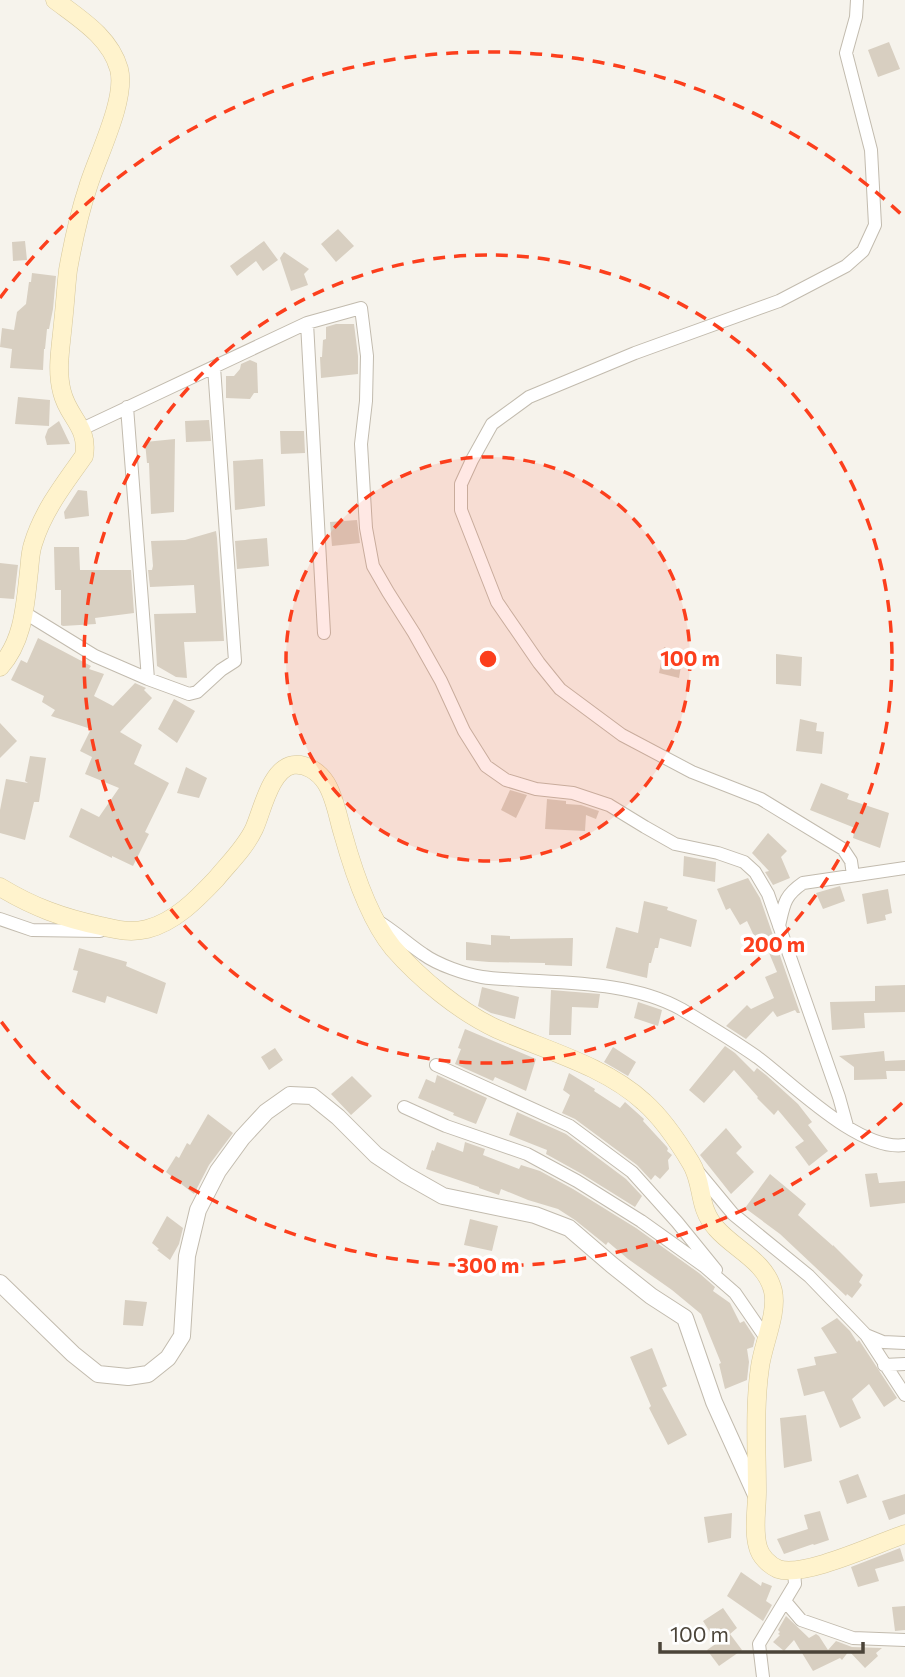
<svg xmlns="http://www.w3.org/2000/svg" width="905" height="1677" viewBox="0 0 905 1677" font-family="Commissioner,sans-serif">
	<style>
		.building { fill: #d8cfc1 }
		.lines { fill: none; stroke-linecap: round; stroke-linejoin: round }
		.minor-casing { stroke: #c2bbae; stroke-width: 14 }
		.tertiary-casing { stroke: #c2bbae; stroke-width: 18 }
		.secondary-casing { stroke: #d6c79b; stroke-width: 19 }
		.minor { stroke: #fff; stroke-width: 12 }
		.tertiary { stroke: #fff; stroke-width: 16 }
		.secondary { stroke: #fff3cd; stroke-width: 18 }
		.ring { fill: none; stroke: #fc3f1d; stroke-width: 3.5; stroke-dasharray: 12 9 }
		.centre { fill: #fc3f1d; stroke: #fff; stroke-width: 3.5 }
		.ring-label { font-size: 21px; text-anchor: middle; font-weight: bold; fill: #fc3f1d; stroke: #fff; stroke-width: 7; stroke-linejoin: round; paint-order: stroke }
	</style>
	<rect width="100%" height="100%" fill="#f6f3ec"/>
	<path class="building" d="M889,42L900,69L878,77L868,50Z
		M338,229L354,246L336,262L321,244Z
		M25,241L27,260L13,261L12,242Z
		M264,241L278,260L263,271L256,261L237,276L230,266Z
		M284,252L309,269L304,274L308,285L291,291L280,258Z
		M32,273L56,276L53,309L49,329H47L45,349H44L43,370L10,368L12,349L0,347L2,328L14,330L17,312L26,304L29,282H31Z
		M336,324H354L358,356V374L321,378L320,357H322L323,340L326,339V327Z
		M250,360L257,363L258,393H254L250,399L226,398V376H234L240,369L241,364Z
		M18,397L50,400L49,426L15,424Z
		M209,420L211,441L186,442L185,421Z
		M59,421L70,444L47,445L45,437L48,429Z
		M280,431H304L305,453L281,454Z
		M175,439L174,512L151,514L149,463H147L145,442Z
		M263,459L265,506L235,510L233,461Z
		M78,490L87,491L89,516L65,519L64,512Z
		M357,520L360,543L332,546L330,522Z
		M216,531L217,538L224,641L184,642L187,678L176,677L157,666L154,614L196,613L194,585L150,587L148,570H152L153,566L151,541L185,540Z
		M267,538L269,566L237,569L235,541Z
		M54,547H79L80,570H131L134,613L95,618L96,624L63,626L61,625V590H55Z
		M0,563L18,565L14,599L0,598Z
		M38,638L91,666L89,669L104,674L94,696L113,706L135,683L146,688L144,690L152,698L120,732L142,745L134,764L169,783L145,832L149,834L133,866L112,856V858L69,837L81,808L99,817L119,788L85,774L92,757L80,751L91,729L51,716L55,710L42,702L44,696L11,680L21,660L27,663Z
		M664,647L683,654L679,678L659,673Z
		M776,654L802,657L801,686L776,684Z
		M174,699L195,711L177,743L158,729Z
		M800,719L817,723L816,731L824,732L822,754L796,751Z
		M0,723L17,741L0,758Z
		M30,756L46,758L39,802H34L25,840L0,833V810L6,779L28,783L25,781Z
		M186,767L207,778L199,798L177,793Z
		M821,783L849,794L847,799L889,813L880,848L853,838L855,828L810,810Z
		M510,790L527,795L516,818L501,810Z
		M547,799L566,801V804L581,805L599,811L596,819L586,815L585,831L545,829Z
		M768,833L787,851L781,857L790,878L773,885L765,872L769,871L752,853Z
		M684,856L716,862L715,882L683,876Z
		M748,878L760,898L800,1013H797L795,1010L777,1017L773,1011L746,1039L726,1026L747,1005L751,1009L774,998L765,977L777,972L762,936L755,938L747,921L740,925L730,908L726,910L717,889Z
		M840,886L845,901L823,909L816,893Z
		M888,889L892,913L885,915L886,920L867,924L862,894Z
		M644,901L668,907L667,910L697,920L691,947L660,938L658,948H655L651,963H649L647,978L606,968L616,927L638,933Z
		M491,935L510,936V939L573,938L572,966L545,965V963L489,962L466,960V942L491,945Z
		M79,948L127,962L126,966L166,983L157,1014L107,996L105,1003L72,992L78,971L73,970Z
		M905,985V1012L864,1013L865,1028L832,1030L830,1002L875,1001V986Z
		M482,987L519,997L515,1019L491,1013L478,1006Z
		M551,990L600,994L598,1008L572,1007L571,1035H549Z
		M638,1002L662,1010L658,1026L634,1018Z
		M465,1029L536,1059L526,1091L495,1077L493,1081L455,1064L461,1049L458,1048Z
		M725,1046L735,1053L754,1072L757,1068L766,1075L798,1104L812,1122L808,1125L828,1151L809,1166L795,1147L804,1141L778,1110L774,1115L757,1098L758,1097L734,1070L704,1103L689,1090Z
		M613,1047L636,1062L628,1076L604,1062Z
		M275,1048L283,1060L269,1070L261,1057Z
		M884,1051L885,1061L905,1060V1071H886L887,1079L854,1080V1067L839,1056Z
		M569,1073L595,1089L594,1091L620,1108L625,1102L644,1119L643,1121L667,1147L668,1149L667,1151L672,1155L668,1160L669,1169L660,1179L655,1175L651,1180L637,1165L575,1119L562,1113L570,1095L563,1090Z
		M437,1075L487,1098L476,1124L453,1115L454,1113L418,1098L426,1079L435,1083Z
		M352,1076L372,1096L351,1115L331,1094Z
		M517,1112L566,1134L626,1179L642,1196L635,1207L582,1174L546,1154L547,1150L509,1135Z
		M208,1114L233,1133L209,1165L194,1194L166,1172L176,1156L179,1158L187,1143L190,1145Z
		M726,1128L742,1147L736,1153L754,1172L731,1194L700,1155Z
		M437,1142L463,1152L465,1142L485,1149L483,1155L519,1169L521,1165L540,1171L573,1189L636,1228L699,1273L715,1287L713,1291L730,1303L740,1323L744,1321L755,1338L753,1347L747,1349L749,1362L747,1380L725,1389L719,1364L721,1363L701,1314L672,1290L628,1259L608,1242L606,1245L575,1220L558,1209L528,1200L501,1189L499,1195L479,1188V1187L426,1169L432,1150L434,1151Z
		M877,1173L879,1183L905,1181V1203L870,1207L865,1174Z
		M770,1174L806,1204L798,1215L833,1246V1245L863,1275L859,1282L862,1285L852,1298L847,1294L846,1296L780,1234L745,1208Z
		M167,1216L183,1228L179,1244L170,1260L157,1250L159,1249L152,1243Z
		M470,1219L498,1226L492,1251L464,1245Z
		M125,1300L147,1302L143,1326L123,1325Z
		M837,1318L850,1331L857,1342L859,1340L897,1398L884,1407L869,1384L852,1399L861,1418L840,1428L824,1391L804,1396L797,1369L816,1365L814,1357L837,1353L821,1328Z
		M652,1348L667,1386L662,1388L687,1435L668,1445L649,1408L651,1406L630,1357Z
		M806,1415L812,1461L784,1468L780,1418Z
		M858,1474L867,1497L847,1504L839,1481Z
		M905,1494V1514L889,1520L882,1501Z
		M820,1511L829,1540L814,1545L813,1544L784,1554L777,1539L808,1529L804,1515Z
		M732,1513L731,1538L708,1543L704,1517Z
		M900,1548L904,1561L875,1569L879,1581L858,1587L851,1567Z
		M741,1572L761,1586L762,1582L772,1586L766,1601L772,1605L763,1621L727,1596Z
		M905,1606V1630L895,1631L892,1607Z
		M723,1608L737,1628L730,1634L742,1650L719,1666L707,1650L717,1643L703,1621Z
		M786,1616L809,1638L816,1634L819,1636L828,1650L836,1641L852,1647L882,1648L876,1653L878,1656L865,1668L849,1651L842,1660L840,1658L813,1671L794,1640L784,1651L773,1642L780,1635L778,1634L780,1632L778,1630Z"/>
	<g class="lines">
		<defs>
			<path id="minor" d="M307,323L324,633
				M127,407L148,679
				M82,429L307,323L361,308L367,356L366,401L361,444L366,528L373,566L388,592L414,633L441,681L464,731L486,766L506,780L536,789L573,793L609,805L645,827L675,844L718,853L744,862L755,872L768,894L839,1097L847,1126
				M25,613L95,656L148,679L189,694L197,692L221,670L235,661L214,367
				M853,875L851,861L843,849L761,799L692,772L622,735L560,689L539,663L497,602L461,510V484L472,460L492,424L529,397L635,353L779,301L846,266L863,251L875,225L871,150L846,53L856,17L857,0
				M0,919L32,930L100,931
				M376,920C393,930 407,943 423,954C438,965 465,974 482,977C494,979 507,979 520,980C571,983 635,983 681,1009C706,1024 733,1040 757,1057C792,1083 859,1152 905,1145
				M779,926C784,904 784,896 803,883L905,868
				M436,1065L570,1126L632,1172L677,1222L716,1270
				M404,1107L446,1126L527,1154L577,1181L641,1221L704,1266L735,1293L766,1338
				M699,1173L733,1214L809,1276L866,1335L883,1342L905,1343
				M866,1335L905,1395
				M884,1365L905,1364
				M785,1601L801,1620L853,1638L905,1640
				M763,1677L759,1644L795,1584L794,1571"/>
			<path id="tertiary" d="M0,1283L73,1354L98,1374L128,1377L148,1374L168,1358L182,1336L187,1256L198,1210L218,1171L242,1138L266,1112L290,1095L312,1096L338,1117L376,1155L406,1175L443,1196L535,1215L569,1228L612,1265L651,1296L685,1318L714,1402L756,1495"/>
			<path id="secondary" d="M0,667C24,640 25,605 29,571C30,562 30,553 33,544C43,511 64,484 84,456C89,426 68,418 62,392C56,370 61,346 63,323C65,306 66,287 68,270C73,242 79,214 88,187C97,157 127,99 119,69C110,37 80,19 55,0
				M0,887C33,907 63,918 101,926C117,930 131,933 147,929C175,922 197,899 216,879C229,863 245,848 254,829C262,812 270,769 293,765C306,763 319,772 326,783C335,797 338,818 343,834C353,870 370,920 393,948C420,979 460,1012 497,1029C545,1050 605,1066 644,1102C661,1117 679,1143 691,1163C704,1184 697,1207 716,1228C734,1249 766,1261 773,1291C778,1313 763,1344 760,1367C754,1408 757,1451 757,1492C757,1510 753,1530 758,1547C760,1556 769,1565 778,1569C804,1578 878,1543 905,1534"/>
		</defs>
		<use href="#minor" class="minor-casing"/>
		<use href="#tertiary" class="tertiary-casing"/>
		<use href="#secondary" class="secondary-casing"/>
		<use href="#minor" class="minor"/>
		<use href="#tertiary" class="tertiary"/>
		<use href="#secondary" class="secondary"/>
	</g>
	<circle cx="488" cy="659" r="202" fill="#fc3f1d" fill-opacity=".12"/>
	<g class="ring">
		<circle cx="488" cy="659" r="202"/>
		<circle cx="488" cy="659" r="404"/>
		<path d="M902 1103A607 607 0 0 1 0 1020M0 298A607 607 0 0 1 902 215"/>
	</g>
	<circle cx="488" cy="659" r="10" class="centre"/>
	<g class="ring-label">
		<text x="690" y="666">100 m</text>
		<text x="774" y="952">200 m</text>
		<text x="488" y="1273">300 m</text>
	</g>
	<path d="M660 1642v10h203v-10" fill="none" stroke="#4b4439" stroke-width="3.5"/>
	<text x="670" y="1642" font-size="21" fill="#4b4439" stroke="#ffffff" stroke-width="5" paint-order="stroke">100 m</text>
</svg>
